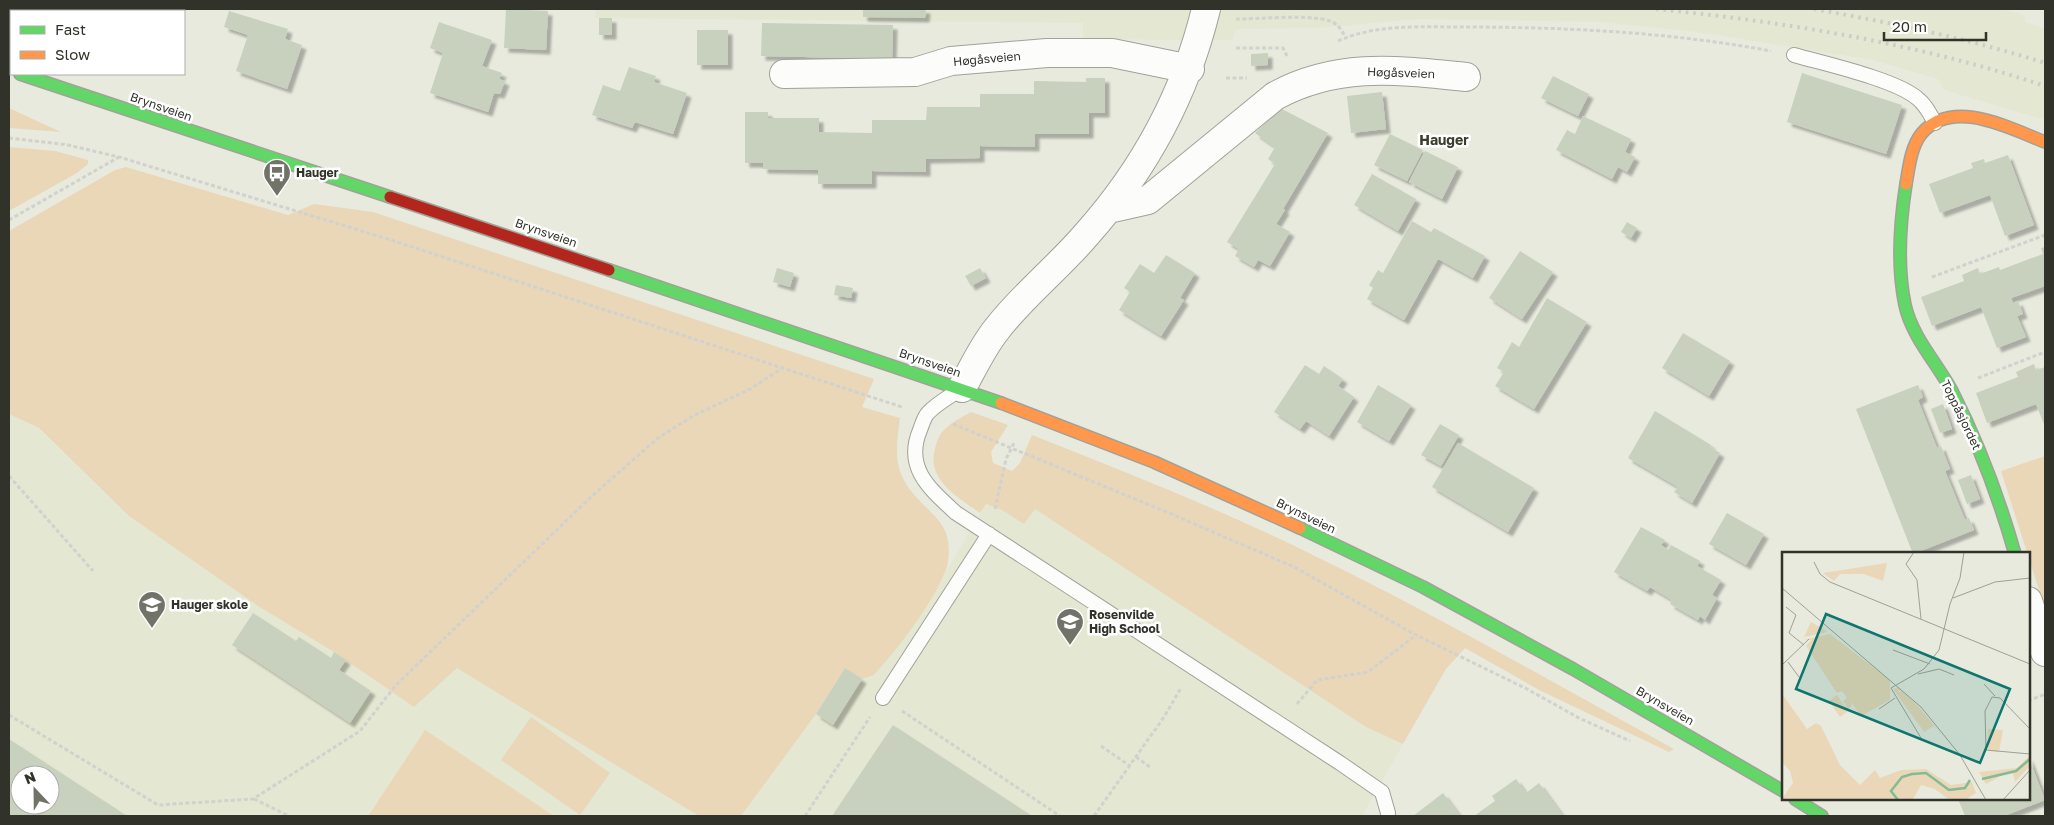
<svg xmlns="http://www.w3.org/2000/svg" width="2054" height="825" viewBox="0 0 2054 825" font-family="'Golos Text',sans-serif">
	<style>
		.built { fill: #e4e7d1; fill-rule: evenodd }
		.green { fill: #ead7b8 }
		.building { fill: #c8d1be; fill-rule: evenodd; filter: url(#shadow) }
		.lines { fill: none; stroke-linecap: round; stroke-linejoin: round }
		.lane-casing { stroke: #a0a299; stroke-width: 16 }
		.street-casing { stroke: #a0a299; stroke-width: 30 }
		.fast-casing { stroke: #a0a299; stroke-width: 14 }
		.slow-casing { stroke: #a0a299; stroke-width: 14 }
		.jam-casing { stroke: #a0a299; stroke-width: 14 }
		.path { stroke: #d1d1ce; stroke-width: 3; stroke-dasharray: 4 2.5; stroke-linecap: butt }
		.lane { stroke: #fcfcfa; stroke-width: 14 }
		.street { stroke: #fcfcfa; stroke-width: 28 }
		.fast { stroke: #63d668; stroke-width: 11 }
		.slow { stroke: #ff974d; stroke-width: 11 }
		.jam { stroke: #b3261e; stroke-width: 11 }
		.rail { stroke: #ccccc9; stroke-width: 4; stroke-dasharray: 2.5 5; stroke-linecap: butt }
		.labels { text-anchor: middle; stroke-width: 5; stroke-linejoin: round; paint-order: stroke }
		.street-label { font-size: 12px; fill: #313229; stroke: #fff }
		.poi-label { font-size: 12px; font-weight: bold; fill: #313229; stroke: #fff; text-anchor: start }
		.neighbourhood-label { font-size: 14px; font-weight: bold; fill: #3c3e2d; stroke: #fff }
		.inset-river { fill: none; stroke: #85bb94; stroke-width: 2.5 }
		.inset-road { fill: none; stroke: #9fa096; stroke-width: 1 }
		.view { fill: #0f766e; fill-opacity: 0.15; stroke: #0f766e; stroke-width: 2.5 }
		.inset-edge { fill: none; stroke: #313229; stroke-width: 2.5 }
	</style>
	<defs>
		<filter id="shadow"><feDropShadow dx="4.5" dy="4.5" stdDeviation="1" flood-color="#0004"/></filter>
	</defs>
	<rect width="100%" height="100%" fill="#e8eade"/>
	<path class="built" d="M596,9H2000L2025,15V22L2045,29V120L1944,90L1938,79L1873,60L1697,32L1599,22L1418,19L1318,28L1236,29L1232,40H1157L1083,38V23L595,18Z
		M9,414L38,428L129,516L258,606L334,652L414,706L457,668L699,816H9ZM20,775H50V805H20Z
		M986,504L1002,510L1024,524L1035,509L1366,727L1403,744L1362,816H741L816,714L845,668L874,675L883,665L924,609Z"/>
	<path class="green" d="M9,108L61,132L9,128Z
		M9,147L55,151L88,160V164L77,173L9,211Z
		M126,167L288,215L314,204L373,212L874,379L862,407L900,418C895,455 893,474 921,502C929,511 940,519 945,531C950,540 950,562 945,572C931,606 899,647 874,675L862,679L845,668L816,714L741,816H699L457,668L414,707L334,652L258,606L129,516L39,428L9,414V231L115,170Z
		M971,412L1008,425L991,452L993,463L1012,471L1020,463L1032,435C1128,473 1225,511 1317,557C1438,616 1556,684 1674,749L1669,752L1539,690L1465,648L1446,669L1403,744L1366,727L1035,509L1024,524L1002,510L986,504L980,513C959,498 926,480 935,449C937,441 939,434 945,429C952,422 962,417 971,412Z
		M2045,456V609L2001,471Z
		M531,717L610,773L580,815L501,760Z
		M425,730L554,816L369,815Z"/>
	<path class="building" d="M506,9L548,11L546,50L504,48Z
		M863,9H926L925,18L863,17Z
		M229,11L288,29L285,39L302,45L287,89L236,71L248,35L224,27Z
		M599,18H612V35H599Z
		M439,22L492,40L482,66L502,73L499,79L505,81L500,94L494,93L488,112L430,93L443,53L430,48Z
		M762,23L893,25L892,59L761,56Z
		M697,30H728V65H697Z
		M1268,53V65L1251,66V54Z
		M629,67L656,76L654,82L687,93L673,134L635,122L632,128L592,115L603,85L620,91Z
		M1802,73L1902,105L1886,154L1787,122Z
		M1553,76L1589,94L1578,116L1541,98Z
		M1086,78H1105V113H1089V134H1035V147L980,146V158L926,159V172L872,171V184H818V170L763,169V163H745V112H768V118H819V132L872,133V120H926L927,107H980V94H1034V81L1086,82Z
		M1382,92L1386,129L1351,133L1347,96Z
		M1280,108L1328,133L1283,209L1285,210L1276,224L1290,232L1270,266L1258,260L1254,267L1235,256L1239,249L1227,242L1275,164L1268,159L1275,147L1255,133Z
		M1583,116L1631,139L1625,152L1635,157L1627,172L1618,167L1612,179L1556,150L1567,130L1575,134Z
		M1390,134L1423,150L1407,181L1374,165Z
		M1425,151L1458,167L1442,199L1409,182Z
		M2008,155L2034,225L2005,236L1990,195L1940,213L1929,184L1973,168L1971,163L1984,159L1985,163Z
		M1372,174L1416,199L1398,231L1354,205Z
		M1412,221L1431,232L1434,228L1485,256L1473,278L1438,259L1404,320L1367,299L1373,288L1369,285L1378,270L1383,273Z
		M1627,222L1637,228L1631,238L1621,232Z
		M2045,247V286L2011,298L2013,303L2018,301L2023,314L2017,316L2026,337L1997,348L1981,307L1932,326L1921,297L1964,281L1962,275L1978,268L1980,274L1999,267L2000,270L2043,254L2041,248Z
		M1520,251L1553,272L1522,319L1489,298Z
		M1166,255L1195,273L1180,298L1184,300L1161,336L1119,310L1130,292L1124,288L1140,264L1154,273Z
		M777,268L794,273L790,287L773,282Z
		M980,268L986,278L971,286L965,276Z
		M836,285L853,288L851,298L834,295Z
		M1547,298L1587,322L1534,409L1495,386L1504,372L1497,368L1512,342L1519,347Z
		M1683,333L1730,361L1709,396L1662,368Z
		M2034,364L2036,370L2045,367V427L2036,404L1987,423L1976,393L2018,377L2016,372Z
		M1305,365L1319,374L1324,366L1343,379L1338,386L1354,397L1329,436L1306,421L1300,429L1274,412Z
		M1378,385L1411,405L1389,441L1357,422Z
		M1918,385L1923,397L1918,400L1937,448L1941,446L1950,469L1945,471L1965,520L1969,518L1974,530L1913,554L1856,409Z
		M1943,404L1952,429L1940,433L1931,409Z
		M1655,411L1711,445L1710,447L1720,453L1692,503L1674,492L1678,487L1628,458Z
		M1440,424L1459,435L1441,466L1421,455Z
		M1458,443L1534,488L1508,532L1432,487Z
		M1971,475L1980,499L1967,504L1958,480Z
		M1727,513L1764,534L1746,565L1709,544Z
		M1641,527L1665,540L1661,545L1668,550L1671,545L1700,561L1697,566L1721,580L1712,595L1717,598L1705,620L1700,616L1698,620L1670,604L1672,600L1650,587L1647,591L1614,572Z
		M253,613L296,641L299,637L331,658L334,652L346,660L339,670L371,691L350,723L232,645Z
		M845,668L862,679L833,725L816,714Z
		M893,725L1032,816H832Z
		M9,739L127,816H9ZM20,775H50V805H20Z
		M2028,756L2045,800L2004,816H1965L1958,799H2028Z
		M1516,779L1526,793L1539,783L1563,816H1474L1495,801L1492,796Z
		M1443,793L1460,816H1413L1421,810Z"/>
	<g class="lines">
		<defs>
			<path id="lane" d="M1794,55C1825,64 1894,79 1917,98C1926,105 1930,114 1935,123
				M962,388C951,396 937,403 928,413C924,417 922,425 920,430C904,468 930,489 956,513L1340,763L1382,792L1388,813
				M883,698L989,534"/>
			<path id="street" d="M784,74L915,72L951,61L1047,53H1112L1190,69
				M1108,209L1148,200L1275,96C1338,62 1397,70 1466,77
				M962,388C973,368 983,346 997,329C1023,295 1058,268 1086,235C1145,169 1185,95 1206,9
				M2028,601L2045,652"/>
			<path id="fast" d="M20,74L390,197
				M1906,184C1900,222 1897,267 1905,305C1912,337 1937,363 1952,391C1979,444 1999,498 2015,554
				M609,270L1001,403
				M1300,528L1423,587L1573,669L1783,791
				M1795,799L1822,816"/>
			<path id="slow" d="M1906,184C1909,167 1911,146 1922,133C1953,97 2011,129 2045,142
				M1001,403L1154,462L1300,528"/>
			<path id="jam" d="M390,197L609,270"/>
		</defs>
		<use href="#lane" class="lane-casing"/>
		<use href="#street" class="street-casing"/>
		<use href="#fast" class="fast-casing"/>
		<use href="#slow" class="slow-casing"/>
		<use href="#jam" class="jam-casing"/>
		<path class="path" d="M1236,19C1260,19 1309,14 1330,21C1338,24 1342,30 1345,37
			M1338,41C1376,24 1420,27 1461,27C1564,27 1669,32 1771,51
			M1236,48H1283L1287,56
			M1226,78H1247
			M9,138L68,145L119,157L388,239L902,407
			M9,220L119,157
			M1932,277L2045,235
			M1978,378L2045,352
			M953,424L1169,513L1294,567L1416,635L1527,689L1579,718L1630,741
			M9,476L93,571
			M995,509L1006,459L1015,441
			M2028,701L2045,694
			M1297,704L1317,680L1368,672L1416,635
			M902,711L1060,816
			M9,715L158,805L253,799L360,731L396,685L592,496L658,438L693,416L750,389L781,369
			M1101,746L1130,766
			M1136,757L1150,767
			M254,799L289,816
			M805,816L870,717
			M1094,816L1164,717L1181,688"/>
		<use href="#lane" class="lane"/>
		<use href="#street" class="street"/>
		<use href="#fast" class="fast"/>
		<use href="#slow" class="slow"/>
		<use href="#jam" class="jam"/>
		<path class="rail" d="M1656,9C1787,22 1920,44 2045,86
			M1814,9C1892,23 1970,39 2045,63"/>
	</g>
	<defs>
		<symbol id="bus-pin" viewBox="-11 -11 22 30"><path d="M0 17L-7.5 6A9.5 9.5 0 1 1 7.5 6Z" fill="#717268" stroke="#fff"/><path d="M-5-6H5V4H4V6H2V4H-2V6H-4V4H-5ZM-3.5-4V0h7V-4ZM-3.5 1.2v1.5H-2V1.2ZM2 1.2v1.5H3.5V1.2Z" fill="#fff"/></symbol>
		<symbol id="school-pin" viewBox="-11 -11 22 30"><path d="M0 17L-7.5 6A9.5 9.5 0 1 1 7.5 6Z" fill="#717268" stroke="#fff"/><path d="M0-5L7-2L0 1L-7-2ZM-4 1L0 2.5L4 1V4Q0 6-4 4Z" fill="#fff"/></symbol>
	</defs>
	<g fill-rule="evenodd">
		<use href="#bus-pin" x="261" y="157" width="32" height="43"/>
		<use href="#school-pin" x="136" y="589" width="32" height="43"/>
		<use href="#school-pin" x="1054" y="606" width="32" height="43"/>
	</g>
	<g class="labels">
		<g class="street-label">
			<text transform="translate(987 59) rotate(-5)" y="4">Høgåsveien</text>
			<text transform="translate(1401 73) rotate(2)" y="4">Høgåsveien</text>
			<text transform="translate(161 107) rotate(19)" y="4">Brynsveien</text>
			<text transform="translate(546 233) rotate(19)" y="4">Brynsveien</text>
			<text transform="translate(930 363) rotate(19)" y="4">Brynsveien</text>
			<text transform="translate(1961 415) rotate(64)" y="4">Toppåsjordet</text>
			<text transform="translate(1306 516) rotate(26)" y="4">Brynsveien</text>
			<text transform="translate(1665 706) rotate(30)" y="4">Brynsveien</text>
		</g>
		<g class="poi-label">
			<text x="296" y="177">Hauger</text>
			<text x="171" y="609">Hauger skole</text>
			<text x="1089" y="619">Rosenvilde<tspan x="1089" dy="14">High School</tspan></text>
		</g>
		<g class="neighbourhood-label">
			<text x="1444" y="145">Hauger</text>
		</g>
	</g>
	<g transform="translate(1782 552)">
		<rect width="248" height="248" fill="#e8eade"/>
		<path d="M105,11L101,29L82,22H58L52,29L41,21ZM29,70L43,78L45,80L22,85ZM48,82L108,128V148L79,164L69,150L70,154L66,157L61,149L65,146L60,139L55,141L24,94L29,88H22ZM116,135L119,137L116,140L120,139L135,153L166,190L152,174L142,180L140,177L111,137ZM0,142L25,177L34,171L39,174L58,213L78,233L93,218L98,226L119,218L144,217L169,233L190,230L194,241L185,247H166L153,237L139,233L131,247H0L11,231L8,219L0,210ZM55,143L66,159L58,165L47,149ZM206,177L221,178L217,200L206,199ZM247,204V215L233,230L231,221L221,223L204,232L197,220L235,216Z" fill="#ead7b8"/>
		<path class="inset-river" d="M200,227L234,219L248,207M116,248L109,239L120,225L130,222L144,221L167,238L183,236L188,228"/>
		<path class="inset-road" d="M132,0L124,12L135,28L139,67M32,10L38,22L48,30L248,112M0,36L139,155L178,203L204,248M171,46L213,30L248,26M4,55L14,63L7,81L22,93M111,98L148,112M6,110L17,125M0,113L27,87M136,122L157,117L172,123M202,132L213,144M97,157L113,146M248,177L218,146L210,145L203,159L204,198L248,202M139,186L109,136L142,117L157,98L168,52L178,26L182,0M221,248L248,218"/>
		<path class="view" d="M44,62L228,137L198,211L14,137Z"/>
		<rect width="248" height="248" class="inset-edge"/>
	</g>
	<rect width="2054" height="825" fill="none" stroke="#313229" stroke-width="20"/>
	<rect x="10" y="10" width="175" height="65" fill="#ffffff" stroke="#adada9"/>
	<rect x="20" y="26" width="25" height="8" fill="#63d668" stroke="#adada9"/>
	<text x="55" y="35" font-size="15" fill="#313229">Fast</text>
	<rect x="20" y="51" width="25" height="8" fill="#ff974d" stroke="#adada9"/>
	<text x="55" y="60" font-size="15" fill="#313229">Slow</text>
	<g transform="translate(35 790) rotate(338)"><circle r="24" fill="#ffffff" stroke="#adada9"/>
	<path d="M0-4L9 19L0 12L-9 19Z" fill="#717268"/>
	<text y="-8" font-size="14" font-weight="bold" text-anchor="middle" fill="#313229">N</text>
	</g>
	<path d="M1884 32v8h102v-8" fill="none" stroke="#313229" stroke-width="2.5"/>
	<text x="1892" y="32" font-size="15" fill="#313229" stroke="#ffffff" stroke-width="4" paint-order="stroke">20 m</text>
</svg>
